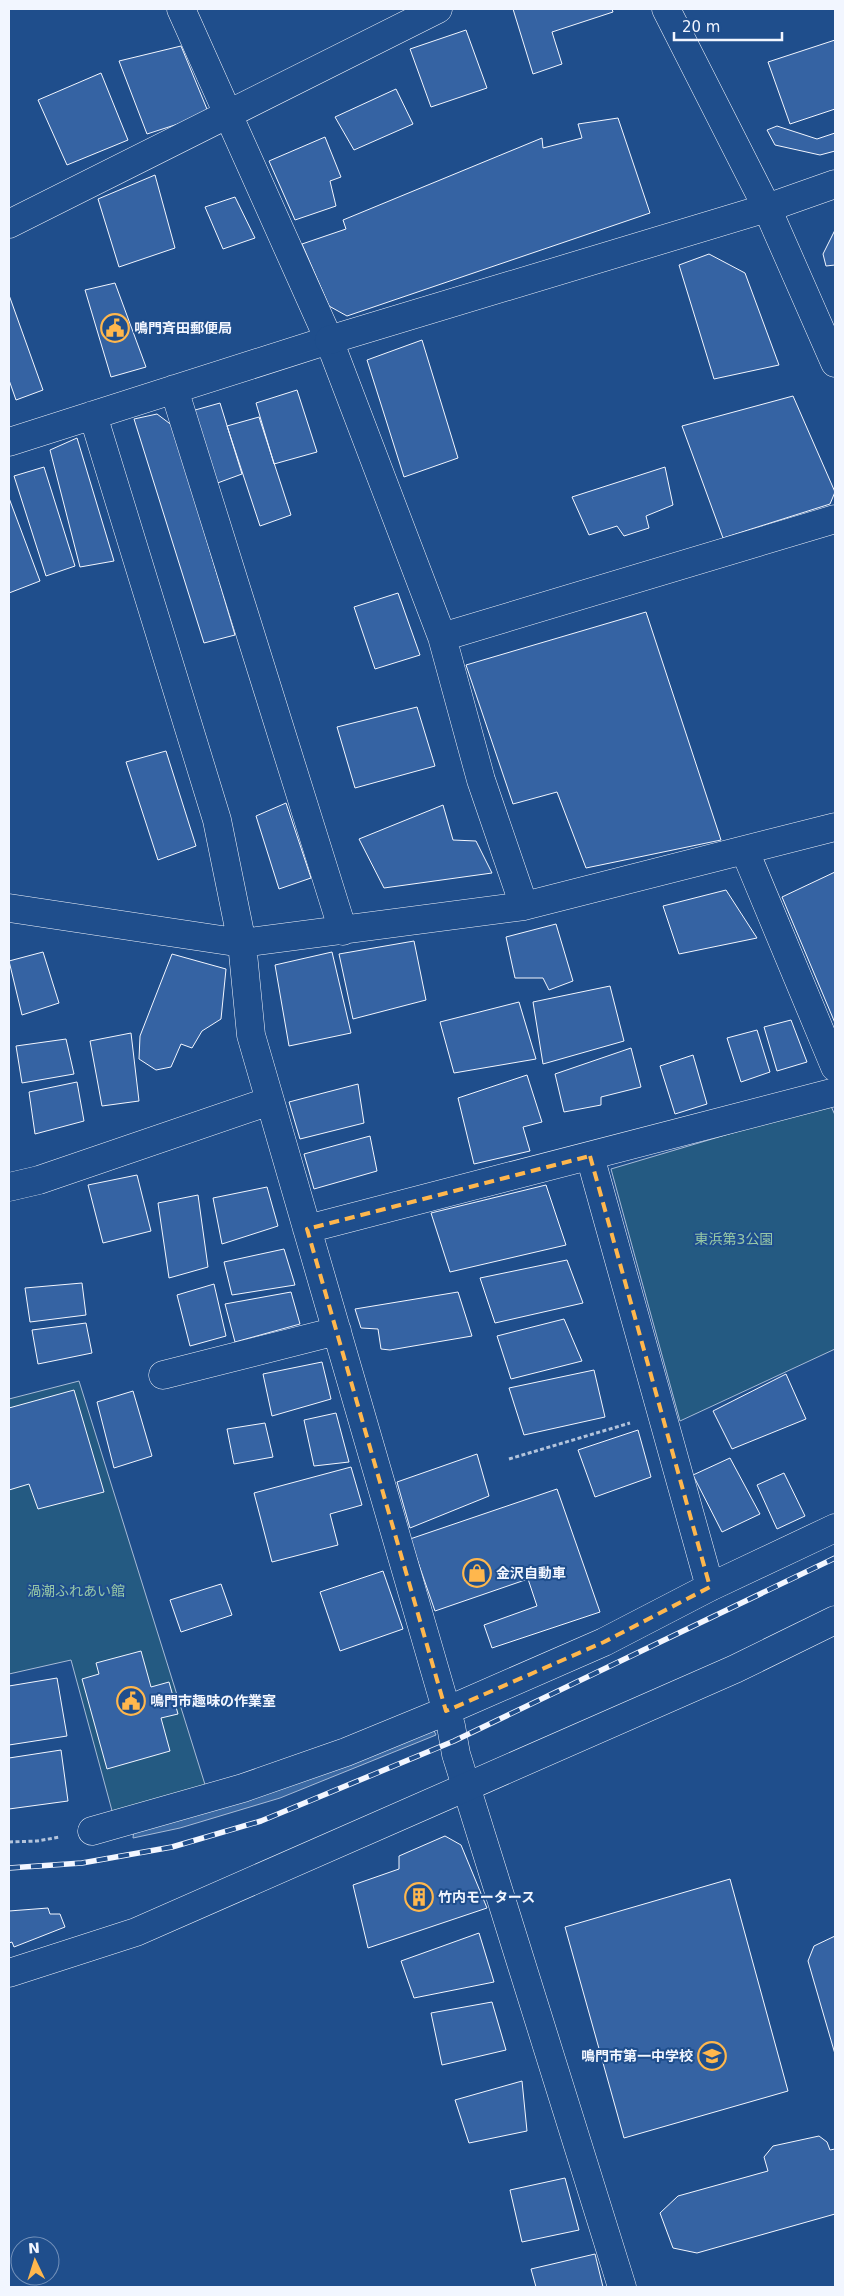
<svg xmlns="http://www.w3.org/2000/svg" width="844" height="2296" viewBox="0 0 844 2296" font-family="'DejaVu Sans','Noto Sans JP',sans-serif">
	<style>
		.green { fill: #245a82; stroke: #a8bbd7 }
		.water { fill: #3b69a3; stroke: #a8bbd7 }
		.building { fill: #3563a3; stroke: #f2f6ff }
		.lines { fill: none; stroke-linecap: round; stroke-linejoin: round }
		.street-casing { stroke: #f2f6ff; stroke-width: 29 }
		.secondary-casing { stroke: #f2f6ff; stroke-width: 29 }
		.path { stroke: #b3c4dc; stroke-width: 3; stroke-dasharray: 4 2.5; stroke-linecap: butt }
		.street { stroke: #1f4e8c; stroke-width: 28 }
		.secondary { stroke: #1f4e8c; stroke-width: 28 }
		.rail-casing { stroke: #f2f6ff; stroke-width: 5.5 }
		.rail { stroke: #1f4e8c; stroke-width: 4; stroke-dasharray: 11; stroke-linecap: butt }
		.marked { fill: none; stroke: #ffb74d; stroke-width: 4; stroke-dasharray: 10 6; stroke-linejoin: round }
		.labels { text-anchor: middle; stroke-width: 4; stroke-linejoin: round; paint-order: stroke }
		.poi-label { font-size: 14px; font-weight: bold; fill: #f2f6ff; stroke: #1f4e8c; text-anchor: start }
		.park-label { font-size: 14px; fill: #97c8a6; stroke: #1f4e8c }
	</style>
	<rect width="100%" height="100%" fill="#1f4e8c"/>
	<path class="green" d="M830,1104L835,1115V1349L680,1421L611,1169Z
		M79,1381L207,1791L114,1818L71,1660L9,1674V1399Z"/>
	<path class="water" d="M432,1726L436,1735L280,1798L180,1828L133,1838L134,1828Z"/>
	<path class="building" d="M513,9H612L613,12L552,32L562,64L533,74Z
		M466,30L487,88L431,107L410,49Z
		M835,40V109L790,124L768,62Z
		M181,46L209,114L147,134L119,61Z
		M101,73L128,140L67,165L38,100Z
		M396,89L413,124L354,150L335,117Z
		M618,118L650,213L347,316L329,306L302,244L346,229L343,220L542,138L543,148L582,138L578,124Z
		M777,126L817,139L835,133V151L820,155L775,145L767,130Z
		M325,137L341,177L330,181L336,206L295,220L269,161Z
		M155,175L175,248L119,267L98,199Z
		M235,197L255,238L223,249L205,207Z
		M835,230V265L826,266L823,254Z
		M709,254L745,273L779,365L714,379L679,265Z
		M115,283L146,367L111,377L85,290Z
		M9,295L43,390L16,400L9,380Z
		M422,340L458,458L404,477L367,360Z
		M297,390L317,452L274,464L256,403Z
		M793,396L835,492L830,504L723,538L682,426Z
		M220,403L242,474L212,485L188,412Z
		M157,414L173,426L235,635L204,643L134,419Z
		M259,417L291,515L260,526L227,426Z
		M77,438L114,561L80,567L50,450Z
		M44,467L75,566L46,576L14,476Z
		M665,467L673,505L646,516L649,528L624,536L617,526L589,535L572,497Z
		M9,498L40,581L9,593Z
		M398,593L420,655L375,669L354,607Z
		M646,612L721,840L586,868L557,792L513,804L466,665Z
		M417,707L435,766L355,788L337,727Z
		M166,751L196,846L158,860L126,762Z
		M286,803L311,878L279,889L256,816Z
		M443,805L453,840L476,841L492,873L384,888L359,839Z
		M835,872V1023L782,897Z
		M726,890L757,938L679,954L663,906Z
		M556,924L573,981L549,990L543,978H515L506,937Z
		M414,941L426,1000L353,1019L339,954Z
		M43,952L59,1003L22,1015L9,961Z
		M332,952L351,1033L289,1046L275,965Z
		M172,954L226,969L221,1019L202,1031L192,1048L181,1044L171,1067L156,1070L139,1059L140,1036Z
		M610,986L624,1041L543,1064L533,1002Z
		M519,1002L536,1059L454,1073L440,1022Z
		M791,1020L807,1062L777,1071L764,1027Z
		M757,1030L770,1072L741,1082L727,1038Z
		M131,1033L139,1101L102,1106L90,1041Z
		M66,1039L74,1074L22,1083L16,1046Z
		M631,1048L641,1087L601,1097V1105L564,1112L555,1074Z
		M693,1055L707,1104L675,1114L660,1066Z
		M527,1075L542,1122L523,1127L530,1151L474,1164L458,1098Z
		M77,1082L84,1121L35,1134L29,1092Z
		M358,1084L364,1123L300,1139L289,1102Z
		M370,1136L377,1171L314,1189L304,1154Z
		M137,1175L151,1231L103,1243L88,1185Z
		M546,1185L566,1245L450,1272L431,1213Z
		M267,1187L278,1226L222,1244L213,1198Z
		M198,1195L208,1267L169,1278L158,1203Z
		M284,1249L295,1285L232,1295L224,1262Z
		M567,1260L583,1303L495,1323L480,1278Z
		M82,1283L86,1315L30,1322L25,1288Z
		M214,1284L226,1336L190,1346L177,1295Z
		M291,1292L300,1324L235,1342L225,1304Z
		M458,1292L472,1336L390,1350L381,1349L378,1329L361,1328L355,1309Z
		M564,1319L582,1361L511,1379L497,1336Z
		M86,1323L92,1353L38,1364L32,1330Z
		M322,1362L331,1399L272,1416L263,1374Z
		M594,1370L605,1417L524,1435L509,1388Z
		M786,1374L806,1419L732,1449L713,1411Z
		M74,1390L104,1492L38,1509L29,1484L9,1490V1408Z
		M133,1391L152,1456L114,1468L97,1402Z
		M336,1413L349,1462L314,1466L304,1420Z
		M265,1423L273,1457L234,1464L227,1429Z
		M638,1430L651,1477L595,1497L578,1450Z
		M477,1454L489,1496L410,1528L397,1482Z
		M730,1458L760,1514L722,1532L693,1475Z
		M351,1467L362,1505L330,1514L338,1545L272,1562L254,1493Z
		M784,1473L805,1516L777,1529L757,1485Z
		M557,1489L600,1612L492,1648L484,1625L537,1606L528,1579L435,1611L410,1539Z
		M383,1571L403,1629L340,1651L320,1592Z
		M221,1584L232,1615L181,1632L170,1600Z
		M141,1651L151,1687L169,1682L178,1714L161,1718L170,1751L107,1769L82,1679L99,1674L96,1663Z
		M57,1678L67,1736L9,1745V1686Z
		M61,1750L68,1801L9,1809V1758Z
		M445,1836L461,1845L487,1908L368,1948L353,1885L399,1869V1856Z
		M730,1879L788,2091L624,2138L565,1927Z
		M48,1908L50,1914H60L65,1927L14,1947L12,1942L9,1943V1911Z
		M479,1933L494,1982L414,1998L401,1961Z
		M835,1936V2054L808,1961L814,1946Z
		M492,2002L506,2050L442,2065L431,2013Z
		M522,2081L527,2131L469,2143L455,2100Z
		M819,2136L827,2142L830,2150L835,2149V2214L697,2253L673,2248L660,2213L678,2196L768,2171L764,2157L773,2146Z
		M565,2178L579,2230L522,2242L510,2190Z
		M595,2254L603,2287H536L531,2269Z"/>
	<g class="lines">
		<defs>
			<path id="street" d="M181,9L329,340L442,637L481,780L524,906
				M9,224L438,9
				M174,389L343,931
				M93,415L217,820L242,943L251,1035L451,1726L456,1754L622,2287
				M9,442L329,340
				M442,637L835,519
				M745,851L835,1067
				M9,908L242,943L524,906L835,827
				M590,1156L710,1587
				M9,1187L39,1180L270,1101
				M307,1229L835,1092
				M163,1375L337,1331
				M92,1831L243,1788L346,1752L446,1711L604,1642L710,1587L835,1528"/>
			<path id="secondary" d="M666,9L767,208L835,184
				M329,340L767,208L835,363
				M9,1973L136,1932L735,1669L835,1620"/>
		</defs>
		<use href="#street" class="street-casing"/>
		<use href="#secondary" class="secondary-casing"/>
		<path class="path" d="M509,1459L630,1423
			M9,1842L37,1841L60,1837"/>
		<use href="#street" class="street"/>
		<use href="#secondary" class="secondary"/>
		<defs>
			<path id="rail" d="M9,1868L82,1863L172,1847L261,1821L454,1741L835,1558"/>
		</defs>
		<use href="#rail" class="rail-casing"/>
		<use href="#rail" class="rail"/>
	</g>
	<path class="marked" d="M590,1156L710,1587L604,1642L446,1711L307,1229Z"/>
	<defs>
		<symbol id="civic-ring" viewBox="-11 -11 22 22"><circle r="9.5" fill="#1f4e8c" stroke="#ffb74d" stroke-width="1.5"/><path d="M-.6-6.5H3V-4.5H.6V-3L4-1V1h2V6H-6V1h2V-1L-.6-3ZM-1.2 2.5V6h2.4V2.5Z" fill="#ffb74d"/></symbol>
		<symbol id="shop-ring" viewBox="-11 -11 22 22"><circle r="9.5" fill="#1f4e8c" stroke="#ffb74d" stroke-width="1.5"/><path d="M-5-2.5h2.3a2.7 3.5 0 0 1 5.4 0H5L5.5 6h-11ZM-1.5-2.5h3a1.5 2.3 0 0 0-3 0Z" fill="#ffb74d"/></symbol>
		<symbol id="building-ring" viewBox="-11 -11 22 22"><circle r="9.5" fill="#1f4e8c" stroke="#ffb74d" stroke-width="1.5"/><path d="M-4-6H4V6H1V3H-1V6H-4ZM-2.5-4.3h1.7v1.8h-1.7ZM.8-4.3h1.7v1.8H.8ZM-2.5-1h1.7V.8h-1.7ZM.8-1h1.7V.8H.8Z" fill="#ffb74d"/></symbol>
		<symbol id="school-ring" viewBox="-11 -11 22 22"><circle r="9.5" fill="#1f4e8c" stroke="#ffb74d" stroke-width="1.5"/><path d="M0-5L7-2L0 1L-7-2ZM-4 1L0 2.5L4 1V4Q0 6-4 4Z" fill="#ffb74d"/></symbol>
	</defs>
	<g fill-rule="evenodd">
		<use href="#civic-ring" x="99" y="312" width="32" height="32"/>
		<use href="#shop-ring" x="461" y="1557" width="32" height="32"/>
		<use href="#civic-ring" x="115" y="1685" width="32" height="32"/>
		<use href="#building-ring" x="403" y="1881" width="32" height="32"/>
		<use href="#school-ring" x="696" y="2040" width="32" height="32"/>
	</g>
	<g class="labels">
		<g class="poi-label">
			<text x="134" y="333">鳴門斉田郵便局</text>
			<text x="496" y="1578">金沢自動車</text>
			<text x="150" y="1706">鳴門市趣味の作業室</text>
			<text x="438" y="1902">竹内モータース</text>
			<text x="693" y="2061" text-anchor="end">鳴門市第一中学校</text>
		</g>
		<g class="park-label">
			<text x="734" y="1244">東浜第3公園</text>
			<text x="76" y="1596">渦潮ふれあい館</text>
		</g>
	</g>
	<rect width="844" height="2296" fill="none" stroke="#f2f6ff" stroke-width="20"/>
	<g transform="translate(35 2261) rotate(356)"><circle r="24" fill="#1f4e8c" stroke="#7391ba"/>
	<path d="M0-4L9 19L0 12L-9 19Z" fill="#ffb74d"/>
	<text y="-8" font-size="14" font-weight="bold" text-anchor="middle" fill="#f2f6ff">N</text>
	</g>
	<path d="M674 32v8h108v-8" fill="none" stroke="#f2f6ff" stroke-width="2.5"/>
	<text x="682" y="32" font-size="15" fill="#f2f6ff" stroke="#1f4e8c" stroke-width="4" paint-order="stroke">20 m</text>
</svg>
